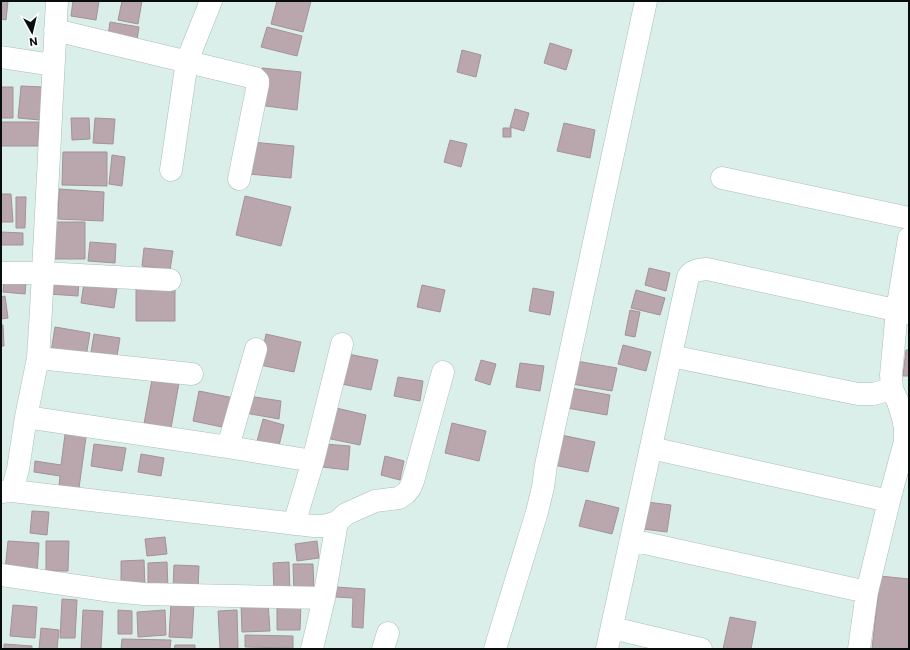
<svg xmlns="http://www.w3.org/2000/svg" width="910" height="650" viewBox="0 0 910 650" font-family="Commissioner,sans-serif">
	<style>
		.building { fill: #baa7ae; stroke: #a49298 }
		.lines { fill: none; stroke-linecap: round; stroke-linejoin: round }
		.minor-casing { stroke: #a9bdb7; stroke-width: 23 }
		.minor { stroke: #fff; stroke-width: 22 }
	</style>
	<rect width="100%" height="100%" fill="#daefe9"/>
	<path class="building" d="M1,1H8L6,20L1,19Z
		M73,1H99L96,20L71,16Z
		M122,1H142L138,24L118,20Z
		M277,1H311L303,32L271,24Z
		M110,22L139,27L137,40L108,36Z
		M267,27L302,36L297,56L261,47Z
		M550,43L572,50L566,70L544,63Z
		M462,50L481,55L476,77L457,72Z
		M262,68L301,72L297,110L258,105Z
		M21,86L43,87L40,120L18,118Z
		M1,87H13V118H1Z
		M515,109L529,113L524,131L510,127Z
		M71,118H89L90,139L72,140Z
		M95,118L115,119L113,144L93,143Z
		M1,122H39L38,146H1Z
		M564,123L595,130L590,158L557,151Z
		M503,128H511V137H503Z
		M450,140L467,144L461,167L444,162Z
		M252,142L294,146L291,178L249,174Z
		M63,152H107V186L62,185Z
		M112,155L125,157L122,186L109,184Z
		M59,189L104,192L103,221L58,219Z
		M1,194H11L13,222H1Z
		M245,196L291,207L281,246L236,235Z
		M16,197H26L25,228H16Z
		M53,222H85V259H53Z
		M1,232L23,233V245H1Z
		M90,242L116,244L115,263L88,261Z
		M144,248L173,251L170,270L142,266Z
		M649,268L670,273L666,291L645,285Z
		M51,276L79,277L78,296L49,294Z
		M85,276L118,281L114,308L81,303Z
		M4,280L26,282L25,294L3,292Z
		M422,285L445,290L440,312L417,307Z
		M533,288L554,292L550,315L529,311Z
		M136,289H175V321H136Z
		M636,290L665,298L660,315L631,308Z
		M5,296L8,318L1,319V297Z
		M630,310L640,312L635,337L625,335Z
		M1,325H3L4,346H1Z
		M55,327L90,333L86,357L51,352Z
		M94,334L120,338L116,362L90,358Z
		M266,334L301,342L294,372L260,365Z
		M623,345L651,352L646,371L618,364Z
		M906,350H909V376H903Z
		M343,353L378,360L371,390L337,383Z
		M481,360L496,364L490,385L475,380Z
		M576,361L617,368L612,391L572,384Z
		M520,363L544,366L540,391L516,387Z
		M398,377L423,381L420,401L394,396Z
		M152,379L179,383L171,428L144,424Z
		M571,388L610,395L607,415L567,408Z
		M199,391L234,398L227,428L193,421Z
		M248,396L281,401L279,419L245,413Z
		M332,407L366,415L360,445L326,438Z
		M263,419L284,425L278,450L256,445Z
		M452,423L486,431L479,461L445,453Z
		M66,427L87,430L79,488L59,486L60,476L34,472L35,461L61,465Z
		M561,435L595,442L588,472L554,465Z
		M94,444L126,448L122,471L91,466Z
		M324,444L350,446L348,470L322,467Z
		M141,454L164,458L161,476L138,472Z
		M385,456L404,461L400,480L381,475Z
		M586,500L619,508L612,534L579,526Z
		M647,502L671,505L667,532L643,529Z
		M32,511L49,512L47,535L30,533Z
		M165,537L167,554L147,556L145,539Z
		M8,541L39,543L37,573L5,570Z
		M46,541H69L68,571H46Z
		M317,541L319,558L297,561L295,544Z
		M144,560L145,587L121,588V561Z
		M167,562L168,589L148,590V563Z
		M289,562L290,594L274,595L273,563Z
		M293,564H313L314,594H294Z
		M174,565L199,566L198,589L173,588Z
		M880,576L909,579V649H872Z
		M336,587L365,589L363,628L352,627L353,598L336,597Z
		M62,599L77,600L75,638H60Z
		M171,602L194,603L192,638L169,637Z
		M268,602L270,631L242,632L241,604Z
		M277,602H301L300,630H277Z
		M13,605L37,607L35,638L10,636Z
		M83,610L103,611L101,649H81Z
		M118,610L132,611V634H118Z
		M165,610L166,635L138,637L137,612Z
		M237,610L238,649H220L218,611Z
		M730,617L756,622L751,649H723Z
		M41,628L59,630L57,649H39Z
		M245,635L293,636V648L245,647Z
		M122,639L171,640L170,649H121Z
		M4,644L32,646V649H4Z
		M175,645H195V649H174Z"/>
	<g class="lines">
		<defs>
			<path id="minor" d="M55,30L255,78L258,81V84L239,179
				M1,57L53,65
				M171,170L187,61L211,1
				M722,178L909,218
				M1,273H43L170,280
				M671,356L858,394H873L892,389
				M38,358L192,374
				M26,417L228,447L313,461
				M228,447L256,349
				M651,448L889,501
				M12,491L314,526H324L337,522L346,514L375,501L399,498L406,493L410,488L413,481L443,372
				M1,492L12,491L18,469L26,417L38,358L41,310L57,1
				M294,524L313,461L342,344
				M631,540L867,592
				M1,575L112,591L144,594L324,598L312,649
				M324,598L337,522
				M612,628L701,649
				M383,649L388,633
				M495,649L537,512L543,487L546,465L646,1
				M607,649L688,277C692,270 699,270 707,269L909,313
				M859,649L867,592L889,501L905,441V428L903,418L898,402L892,389L891,375L897,310L909,238"/>
		</defs>
		<use href="#minor" class="minor-casing"/>
		<use href="#minor" class="minor"/>
	</g>
	<rect width="910" height="650" fill="none" stroke="#070e0c" stroke-width="4"/>
	<g transform="translate(32 32) rotate(172)" stroke="#ffffff" stroke-width="3" paint-order="stroke">
	<path d="M0-3L7 15L0 10L-7 15Z" fill="#070e0c"/>
	<text y="-6" font-size="11" font-weight="bold" text-anchor="middle" fill="#070e0c">N</text>
	</g>
</svg>
